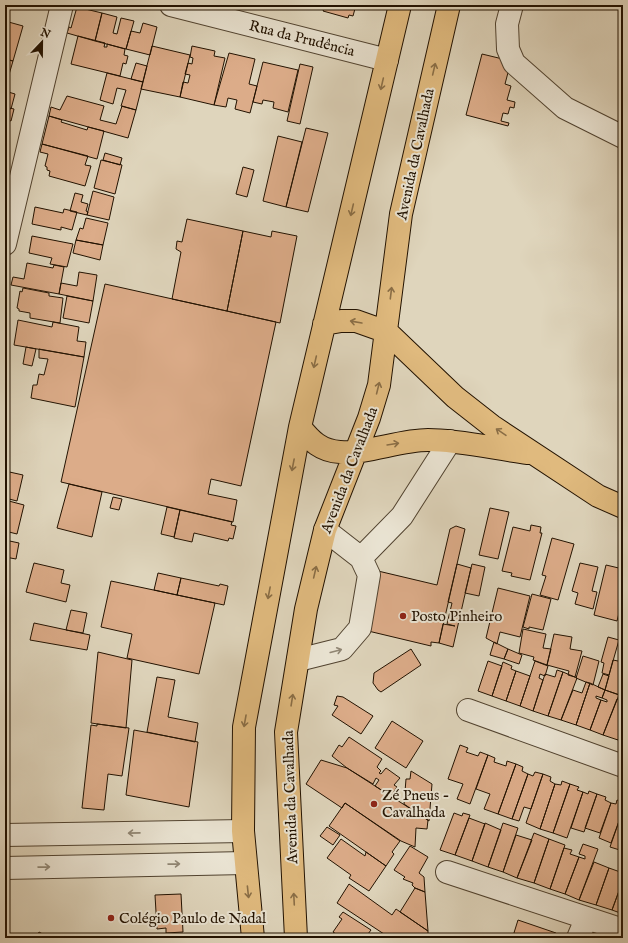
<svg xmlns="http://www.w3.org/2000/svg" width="628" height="943" viewBox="0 0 628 943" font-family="'IM FELL English',serif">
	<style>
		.building { fill: #dcac89; stroke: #221201 }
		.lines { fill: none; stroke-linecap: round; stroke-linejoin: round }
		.minor-casing { stroke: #514330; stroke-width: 24 }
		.major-casing { stroke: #221201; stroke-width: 24 }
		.minor { stroke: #eae4d3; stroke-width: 22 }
		.major { stroke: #e0ba7e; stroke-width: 22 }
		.oneway { stroke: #8a6e46 }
		.oneway2 { stroke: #908674 }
		.poi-dot { fill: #8f2418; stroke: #eae4d3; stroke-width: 1.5 }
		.labels { text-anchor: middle; stroke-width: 4; stroke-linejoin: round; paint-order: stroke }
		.street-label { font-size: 15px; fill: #221201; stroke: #eae4d3 }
		.poi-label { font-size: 15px; fill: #221201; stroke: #eae4d3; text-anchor: start }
	</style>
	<rect width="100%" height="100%" fill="#dfd5bc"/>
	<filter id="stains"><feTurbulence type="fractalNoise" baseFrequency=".005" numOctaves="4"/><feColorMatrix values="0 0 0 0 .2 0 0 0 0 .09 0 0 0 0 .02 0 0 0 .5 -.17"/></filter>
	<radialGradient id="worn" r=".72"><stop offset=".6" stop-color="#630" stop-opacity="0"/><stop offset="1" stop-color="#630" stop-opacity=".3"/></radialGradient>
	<path class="building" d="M308,5H356L353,16L349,15L348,18L323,11L324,9Z
		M77,7L102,13L95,41L67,33L69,27L71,28Z
		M102,13L117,17L113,33L117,34L121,18L134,21L126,49L95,41Z
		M5,21L23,26L13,61L5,59Z
		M143,23L157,27L150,55L126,49L131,31L140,33Z
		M78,36L105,43L104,47H107V44L125,49L124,55L128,56L126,64L123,63L120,76L71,64Z
		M152,46L190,55L180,97L141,89Z
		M192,46L215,51L214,56L225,58L214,105L180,97L183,82L188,83L190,75L185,74L188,63L192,64L193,58L190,57Z
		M229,53L255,59L249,84L257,86L250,113L235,109L237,100L228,98L226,107L214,105Z
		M482,54L511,61L505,84L511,86L507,100L515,102L514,108L510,107L508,114L503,113L501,121L509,123L508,126L466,115Z
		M5,59L13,61L8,78L5,77Z
		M263,62L298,70L288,112L273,108L274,102L263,100L262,104L253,102Z
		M136,63L147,66L143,82L131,79Z
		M300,64L313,67L300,124L287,121Z
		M107,73L143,82L136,110L121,106L126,90L117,88L113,104L100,100Z
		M5,91L15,94L11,109L5,107Z
		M67,96L104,106L100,120L116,124L122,106L136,110L128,138L49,116L51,107L60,110Z
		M5,107L14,109L11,121L5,119Z
		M49,116L62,120L61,122L87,130L88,127L104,131L97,159L42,144Z
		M306,128L328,133L308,212L286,207Z
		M278,136L302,142L286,207L263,201Z
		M42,144L88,156L85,165L91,166L85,186L49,176L50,171L47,170V167L45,166L48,154L40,152Z
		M105,153L122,158L120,165L103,160Z
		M101,160L122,165L115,194L94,188Z
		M243,167L254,170L247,197L236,194Z
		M93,191L114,197L109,220L87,215Z
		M75,193L83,195L81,202L88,204L86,211L88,212L87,215L70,211Z
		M35,207L63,213L64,209L77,212L72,230L61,227V230L32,224Z
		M86,218L108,223L103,245L76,240L80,228L83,229Z
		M187,219L243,231L227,311L172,299L181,252L176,249L177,241L182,242Z
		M243,231L271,237L272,231L297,236L280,323L227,311Z
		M32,236L73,244L67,267L50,264L52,258L29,253Z
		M76,240L103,245L100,260L73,253Z
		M27,263L53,268L54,265L64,267L59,294L11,285L13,277L24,279Z
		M79,272L97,275L93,301L59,294L61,283L77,286Z
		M105,284L276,322L241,486L211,479L208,494L237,500L233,522L61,482Z
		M23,288L49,293V296L63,298L60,323L30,318V313L19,311V309L17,308L20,291L22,292Z
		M67,296L93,301L89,323L63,318Z
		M18,320L52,327L53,322L79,327L77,341L86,342L84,357L14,345Z
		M26,347L36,349L32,366L23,364Z
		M39,349L84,357L75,407L31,398L33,385H37L39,374L44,375L48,359L39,358Z
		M5,471L23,475L17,501L5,498Z
		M69,484L102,492L92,537L57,528Z
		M113,497L122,499L119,510L110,508Z
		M5,500L24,505L17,534L5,531Z
		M167,507L180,510L174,537L161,534Z
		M490,508L509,512L498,559L479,555Z
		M180,510L232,522L231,525L236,526L233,539L229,538L228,541L194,533L192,542L174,538Z
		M531,525L541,527L540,533H542L530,580L511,576L512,573L502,571L513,527L530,531Z
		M456,526L465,529L439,643L431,642V646L364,630L378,571L437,585L450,529Z
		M552,538L574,544L558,600L540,595L546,576L542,575Z
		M5,540L19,543L16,559L5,557Z
		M34,563L64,570L61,583L70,585L66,602L26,592Z
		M580,563L598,567L592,591L597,592L593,609L575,604L578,593L572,591Z
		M457,564L471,568L453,647L439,643L443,624L455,626L447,624L452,603L448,602Z
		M472,564L485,567L479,596L465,593Z
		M606,565L623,569V597L617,621L594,615Z
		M158,573L181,578L177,595L154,590Z
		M181,578L219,586L220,584L228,586L224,605L177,595Z
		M111,581L215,603L199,674L127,658L132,634L101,627Z
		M498,588L530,596L520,637L500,632L497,644L486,638Z
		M532,594L551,599L543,630L529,627V629L523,627Z
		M71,610L87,613L83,633L66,630Z
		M34,623L90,635L87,650L30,640Z
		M523,629L546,634L543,648L551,649L547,665L533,660L534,657L519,653Z
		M554,634L572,637L570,649L582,651L575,677L568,675L569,671L547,665Z
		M608,637L619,640L609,675L602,673L604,663L601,662Z
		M494,642L508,649L504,659L490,655Z
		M411,649L421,665L381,692L378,690L373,683L374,673Z
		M508,649L522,655L519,664L504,659Z
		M98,652L132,660L126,728L91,723Z
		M583,656L599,661L593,685L576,678Z
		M613,660L623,662V696L605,690Z
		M488,661L502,666L492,696L478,691Z
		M535,661L548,666L545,676L540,674L539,678L543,680L533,711L520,706Z
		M503,662L512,666L511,669L516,671L506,701L492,696Z
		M557,670L563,672L548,716L533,711L545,674L555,677Z
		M516,671L530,676L520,706L506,701Z
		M563,672L577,678L561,720L548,716Z
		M603,674L609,676L605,690L598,687Z
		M157,677L175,680L168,717L198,723L195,742L147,732Z
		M586,682L590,683L576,725L561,720L573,690L582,693Z
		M590,683L605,690L602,698L596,696V698L601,700L590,730L576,725Z
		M605,690L619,695L603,735L590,730L601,700L607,702V700L602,698Z
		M337,696L343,697L373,716L361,734L332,715L338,706L334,705Z
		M617,699L623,701V726L618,740L603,735Z
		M392,721L423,741L406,768L375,748Z
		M97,724L129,728L122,776L108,774L104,810L82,808L91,725L97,726Z
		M623,726V741L618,740Z
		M134,730L198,742L189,807L126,795Z
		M349,737L382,759L377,767L381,771L379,773L381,774L386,768L400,778L394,785L397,787L391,796L375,786L379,780L376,778L373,784L347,768L332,756L339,745L342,747Z
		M460,745L468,748L466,752L478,756L480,752L488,755L470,804L457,799L463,784L448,779Z
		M488,755L495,758L494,762L506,766L507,761L516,764L498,814L484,809L490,794L476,789Z
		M321,760L347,768L428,820L427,829L416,828L415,847L401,841L345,803L342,808L306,784Z
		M516,764L523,767L522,771L528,774L512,819L498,814Z
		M411,771L432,784L429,821L404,804L406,779H410Z
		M535,772L543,774L531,809L524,807L519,821L512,819L528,774L533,776Z
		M543,774L551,777L550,781L555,784L540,829L526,823Z
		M562,781L570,784L553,833L540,829L555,784L561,785Z
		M570,784L579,787L577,790L583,792L567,838L553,833Z
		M589,791L597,794L584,832L571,828L583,792L588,794Z
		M597,794L606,797L605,800L611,803L600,833L585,828Z
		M617,800L623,802V810L611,843L599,838L611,803L616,804Z
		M345,803L400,841L392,852L394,854L386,866L329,826Z
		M623,810V851L610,847Z
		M454,813L462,816L463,813L470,815L455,855L440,850Z
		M469,818L485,824L472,861L455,855Z
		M485,823L501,830L488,867L472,861Z
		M503,823L518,828L503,872L488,867Z
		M327,827L340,835L333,845L320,836Z
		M534,833L549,839L534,883L517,878Z
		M516,835L532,840L517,878L503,872Z
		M341,839L365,856L366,852L386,866L369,891L349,878L351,875L327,858Z
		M549,839L565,845L550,889L534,883Z
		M583,844L598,849L579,900L565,894L579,857L585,859V856L579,854Z
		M410,846L428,857L419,873L424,877L425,892L415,888L412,885L413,883L403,879L405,877L394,870Z
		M564,848L572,850L570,854L579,857L565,894L550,889Z
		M594,862L609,868L596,905L579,900Z
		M609,868L623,873V880L612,910L596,905Z
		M623,880V914L612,910Z
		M349,884L392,915L396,909L428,931V938H390L337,903Z
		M415,888L425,892L428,931L400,912Z
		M181,894L183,932L166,933V928L157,929L155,895Z
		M343,912L371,930L365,938H342L333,932L342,919L339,917Z
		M518,920L556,933L554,938H520L513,936Z
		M39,932L50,938H36Z"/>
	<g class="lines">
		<defs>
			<path id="minor" d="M171,5L387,60
				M512,5L507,24L508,49L514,63L565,108L623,137
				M5,244L62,5
				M361,558L402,516L450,441
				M298,660L342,649L360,628L369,575L361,558L325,530
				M468,710L623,766
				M5,835L243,831
				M5,868L245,863
				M447,872L623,930
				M578,938L586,919"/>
			<path id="major" d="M324,324L341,321H356L387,332L455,397L492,426L598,496L623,507
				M300,427C311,441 321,451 340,452C366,454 400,440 428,440C460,440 496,449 528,453
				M253,938L243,831L244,727L300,427L400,5
				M296,938L286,732L306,609L325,530L369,418L379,385L401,214L449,5"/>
		</defs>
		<use href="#minor" class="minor-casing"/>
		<use href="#major" class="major-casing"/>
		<use href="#minor" class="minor"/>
		<use href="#major" class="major"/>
	</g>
	<defs><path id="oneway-shaft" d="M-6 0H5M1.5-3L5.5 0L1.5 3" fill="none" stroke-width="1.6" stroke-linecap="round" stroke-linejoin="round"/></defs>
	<g class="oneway">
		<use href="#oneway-shaft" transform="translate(434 69) rotate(-77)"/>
		<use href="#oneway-shaft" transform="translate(382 84) rotate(103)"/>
		<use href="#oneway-shaft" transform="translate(352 210) rotate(103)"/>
		<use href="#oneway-shaft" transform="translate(391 293) rotate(-83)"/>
		<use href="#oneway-shaft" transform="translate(356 322) rotate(-170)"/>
		<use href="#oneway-shaft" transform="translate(315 362) rotate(103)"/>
		<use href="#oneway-shaft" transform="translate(378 388) rotate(-76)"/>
		<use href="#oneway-shaft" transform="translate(501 432) rotate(-146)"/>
		<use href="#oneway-shaft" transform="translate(393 444) rotate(-9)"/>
		<use href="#oneway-shaft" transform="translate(293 465) rotate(101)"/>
		<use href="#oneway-shaft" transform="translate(315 572) rotate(-77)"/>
		<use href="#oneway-shaft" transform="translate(269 593) rotate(101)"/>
		<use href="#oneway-shaft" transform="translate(292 700) rotate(-81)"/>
		<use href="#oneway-shaft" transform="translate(245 721) rotate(100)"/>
		<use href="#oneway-shaft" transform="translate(248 892) rotate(84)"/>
		<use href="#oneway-shaft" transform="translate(294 899) rotate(-93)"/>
	</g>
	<g class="oneway2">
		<use href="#oneway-shaft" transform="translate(336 651) rotate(-15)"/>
		<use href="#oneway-shaft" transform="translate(134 833) rotate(179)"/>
		<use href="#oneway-shaft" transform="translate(174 864) rotate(-1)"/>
		<use href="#oneway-shaft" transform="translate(44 867) rotate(-1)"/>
	</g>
	<g class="poi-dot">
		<circle cx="403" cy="616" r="4"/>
		<circle cx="374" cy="804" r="4"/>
		<circle cx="111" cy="918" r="4"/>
	</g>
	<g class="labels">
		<g class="street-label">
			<text transform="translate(302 38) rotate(14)" y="5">Rua da Prudência</text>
			<text transform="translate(415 154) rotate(-78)" y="5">Avenida da Cavalhada</text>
			<text transform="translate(349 470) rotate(-69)" y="5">Avenida da Cavalhada</text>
			<text transform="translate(290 797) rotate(-92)" y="5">Avenida da Cavalhada</text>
		</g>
		<g class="poi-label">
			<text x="411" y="621">Posto Pinheiro</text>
			<text x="382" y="800">Zé Pneus -<tspan x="382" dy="17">Cavalhada</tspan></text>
			<text x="119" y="923">Colégio Paulo de Nadal</text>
		</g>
	</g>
	<rect width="628" height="943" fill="none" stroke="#dfd5bc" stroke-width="20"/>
	<rect x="6" y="6" width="616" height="931" fill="none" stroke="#221201" stroke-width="2"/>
	<rect x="10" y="10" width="608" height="923" fill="none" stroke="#221201"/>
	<g transform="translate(42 42) rotate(22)" stroke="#eae4d3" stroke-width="3" paint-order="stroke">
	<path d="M0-3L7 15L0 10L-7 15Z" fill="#221201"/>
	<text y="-6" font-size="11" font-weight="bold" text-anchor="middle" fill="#221201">N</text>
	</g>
	<rect width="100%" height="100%" filter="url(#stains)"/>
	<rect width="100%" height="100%" fill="url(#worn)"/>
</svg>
